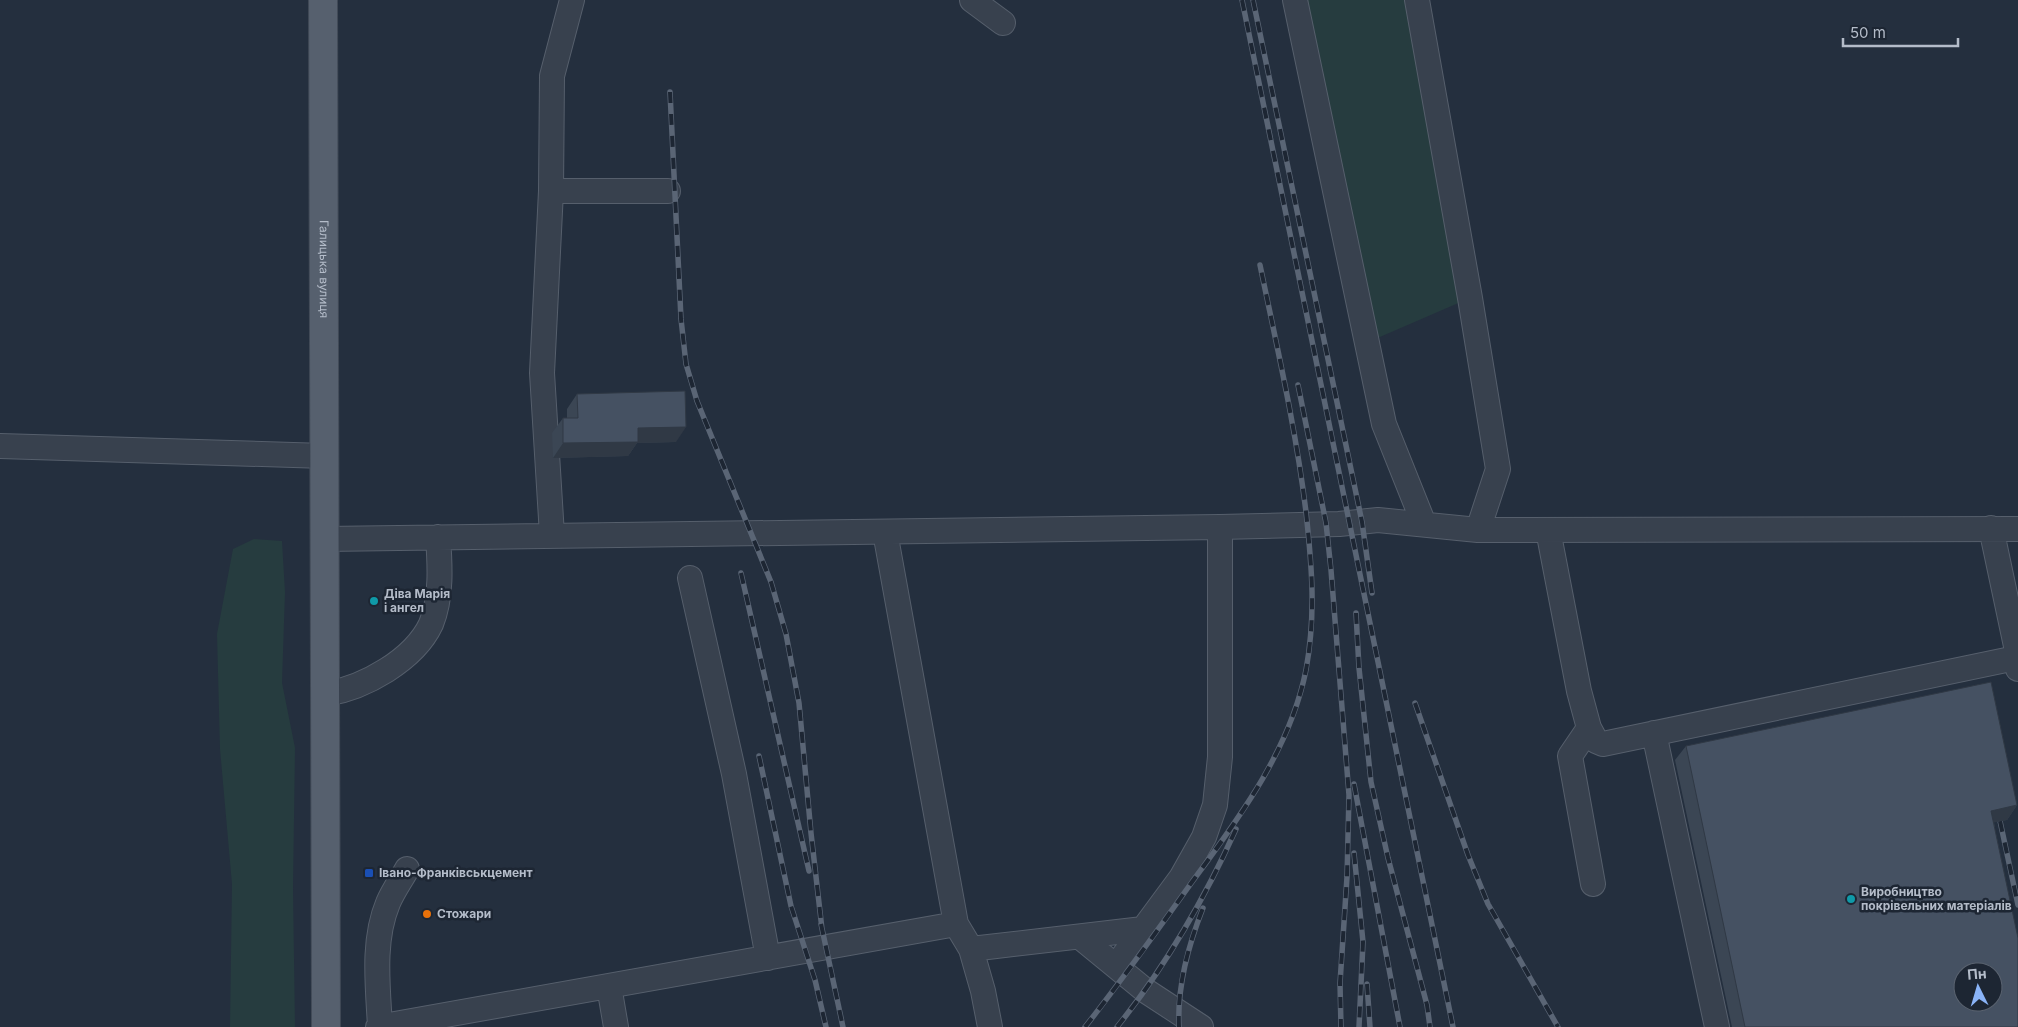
<svg xmlns="http://www.w3.org/2000/svg" width="2018" height="1027" viewBox="0 0 2018 1027" font-family="Inter,sans-serif">
	<style>
		.green { fill: #263c3f }
		.lines { fill: none; stroke-linecap: round; stroke-linejoin: round }
		.minor-casing { stroke: #565f6c; stroke-width: 26 }
		.major-casing { stroke: #414a57; stroke-width: 30 }
		.minor { stroke: #38414e; stroke-width: 24 }
		.major { stroke: #56606e; stroke-width: 28 }
		.rail-casing { stroke: #5a6575; stroke-width: 5.5 }
		.rail { stroke: #1d2633; stroke-width: 4; stroke-dasharray: 11; stroke-linecap: butt }
		.wall { fill: #3b4654 }
		.shaded-wall { fill: #303945 }
		.building { fill: #455162; stroke: #303945; fill-rule: evenodd }
		.culture-dot { fill: #0f9aa8; stroke: #1d2633; stroke-width: 2 }
		.transit-dot { fill: #1a4fb4; stroke: #1d2633; stroke-width: 2 }
		.food-dot { fill: #e8710a; stroke: #1d2633; stroke-width: 2 }
		.labels { text-anchor: middle; stroke-width: 5; stroke-linejoin: round; paint-order: stroke }
		.street-label { font-size: 12px; fill: #b4bcc9; stroke: #1d2633 }
		.poi-label { font-size: 12px; font-weight: bold; fill: #b4bcc9; stroke: #1d2633; text-anchor: start }
	</style>
	<rect width="100%" height="100%" fill="#242f3e"/>
	<path class="green" d="M1295,0H1417L1470,298L1366,343Z
		M254,539L282,541L285,592L282,683L295,748L293,889L295,1027H230L232,884L220,749L217,634L233,549Z"/>
	<g class="lines">
		<defs>
			<path id="minor" d="M972,0L1003,23
				M1295,0L1384,424L1424,524
				M1417,0L1470,298L1498,469L1478,530
				M551,191H668
				M0,446L325,456
				M1991,528L2016,646V658L2018,669
				M1548,530L1579,691L1589,728L1596,741L1603,744L2016,658
				M885,532L956,924
				M552,535L542,373L551,191L552,76L572,0
				M325,539L1220,527L1339,524L1378,520L1478,530L2018,529
				M690,578L734,774L768,958
				M326,694C364,688 414,660 431,624C442,597 440,565 438,537
				M1589,728L1570,756L1593,884
				M1654,733L1717,1027
				M1080,937L1146,991L1201,1027
				M971,949L1143,929
				M1116,966L1181,878L1204,837L1215,805L1220,757V527
				M609,986L616,1027
				M378,1027L956,924L971,949L983,991L990,1027
				M380,1027C378,987 372,941 388,903C393,891 401,880 407,869"/>
			<g id="major">
				<path id="s1" d="M323,0L326,1027"/>
			</g>
		</defs>
		<use href="#minor" class="minor-casing"/>
		<use href="#major" class="major-casing"/>
		<use href="#minor" class="minor"/>
		<use href="#major" class="major"/>
		<defs>
			<path id="rail" d="M1242,0L1453,1027
				M1253,0L1362,522L1372,593
				M670,92L681,319L686,364L697,401L771,582L786,634L799,703L811,833L822,929
				M1298,385L1326,523L1331,570L1349,795L1347,877L1340,983L1341,1027
				M741,573L809,871
				M1356,613L1359,668L1371,782L1388,858L1427,1005L1430,1027
				M1415,703L1468,855L1488,904L1558,1027
				M759,756L791,906L815,980L826,1027
				M1354,784L1400,1027
				M2000,821L2018,905
				M1354,853L1363,942L1359,1027
				M821,924L843,1027
				M1367,984L1370,1027
				M1085,1027C1122,980 1157,931 1192,882C1239,818 1290,750 1306,670C1316,615 1312,567 1306,512C1296,429 1277,347 1260,265
				M1117,1027C1166,966 1204,900 1236,829
				M1179,1027C1177,986 1188,946 1203,908"/>
		</defs>
		<use href="#rail" class="rail-casing"/>
		<use href="#rail" class="rail"/>
	</g>
	<path class="wall" d="M577,394L676,442L637,443L628,456L553,458L552,433L563,418H567V409Z
		M1686,746L2017,805L2007,820L1994,822L2018,1027H1732L1675,760Z"/>
	<path class="shaded-wall" d="M686,427L676,442L637,443L628,456L553,458L563,443L638,428Z
		M2017,805L2007,820L1981,825L1991,811Z"/>
	<path class="building" d="M685,391L686,427L638,428V442L563,443V418H578L577,394Z
		M1991,682L2017,805L1991,811L2018,938V1027H1745L1686,746ZM1963,972H1993V1002H1963Z"/>
	<g class="culture-dot">
		<circle cx="374" cy="601" r="5"/>
		<circle cx="1851" cy="899" r="5"/>
	</g>
	<rect class="transit-dot" x="364" y="868" width="10" height="10" rx="2.5"/>
	<circle class="food-dot" cx="427" cy="914" r="5"/>
	<g class="labels">
		<g class="street-label">
			<text dy="4" stroke="none"><textPath href="#s1" startOffset="269">Галицька вулиця</textPath></text>
		</g>
		<g class="poi-label">
			<text x="384" y="598">Діва Марія<tspan x="384" dy="14">і ангел</tspan></text>
			<text x="379" y="877">Івано-Франківськцемент</text>
			<text x="1861" y="896">Виробництво<tspan x="1861" dy="14">покрівельних матеріалів</tspan></text>
			<text x="437" y="918">Стожари</text>
		</g>
	</g>
	<g transform="translate(1978 987) rotate(355)"><circle r="24" fill="#1d2633" stroke="#59626f"/>
	<path d="M0-4L9 19L0 12L-9 19Z" fill="#8ab4f8"/>
	<text y="-8" font-size="14" font-weight="bold" text-anchor="middle" fill="#b4bcc9">Пн</text>
	</g>
	<path d="M1843 38v8h115v-8" fill="none" stroke="#b4bcc9" stroke-width="2.5"/>
	<text x="1850" y="38" font-size="15" fill="#b4bcc9" stroke="#1d2633" stroke-width="4" paint-order="stroke">50 m</text>
</svg>
